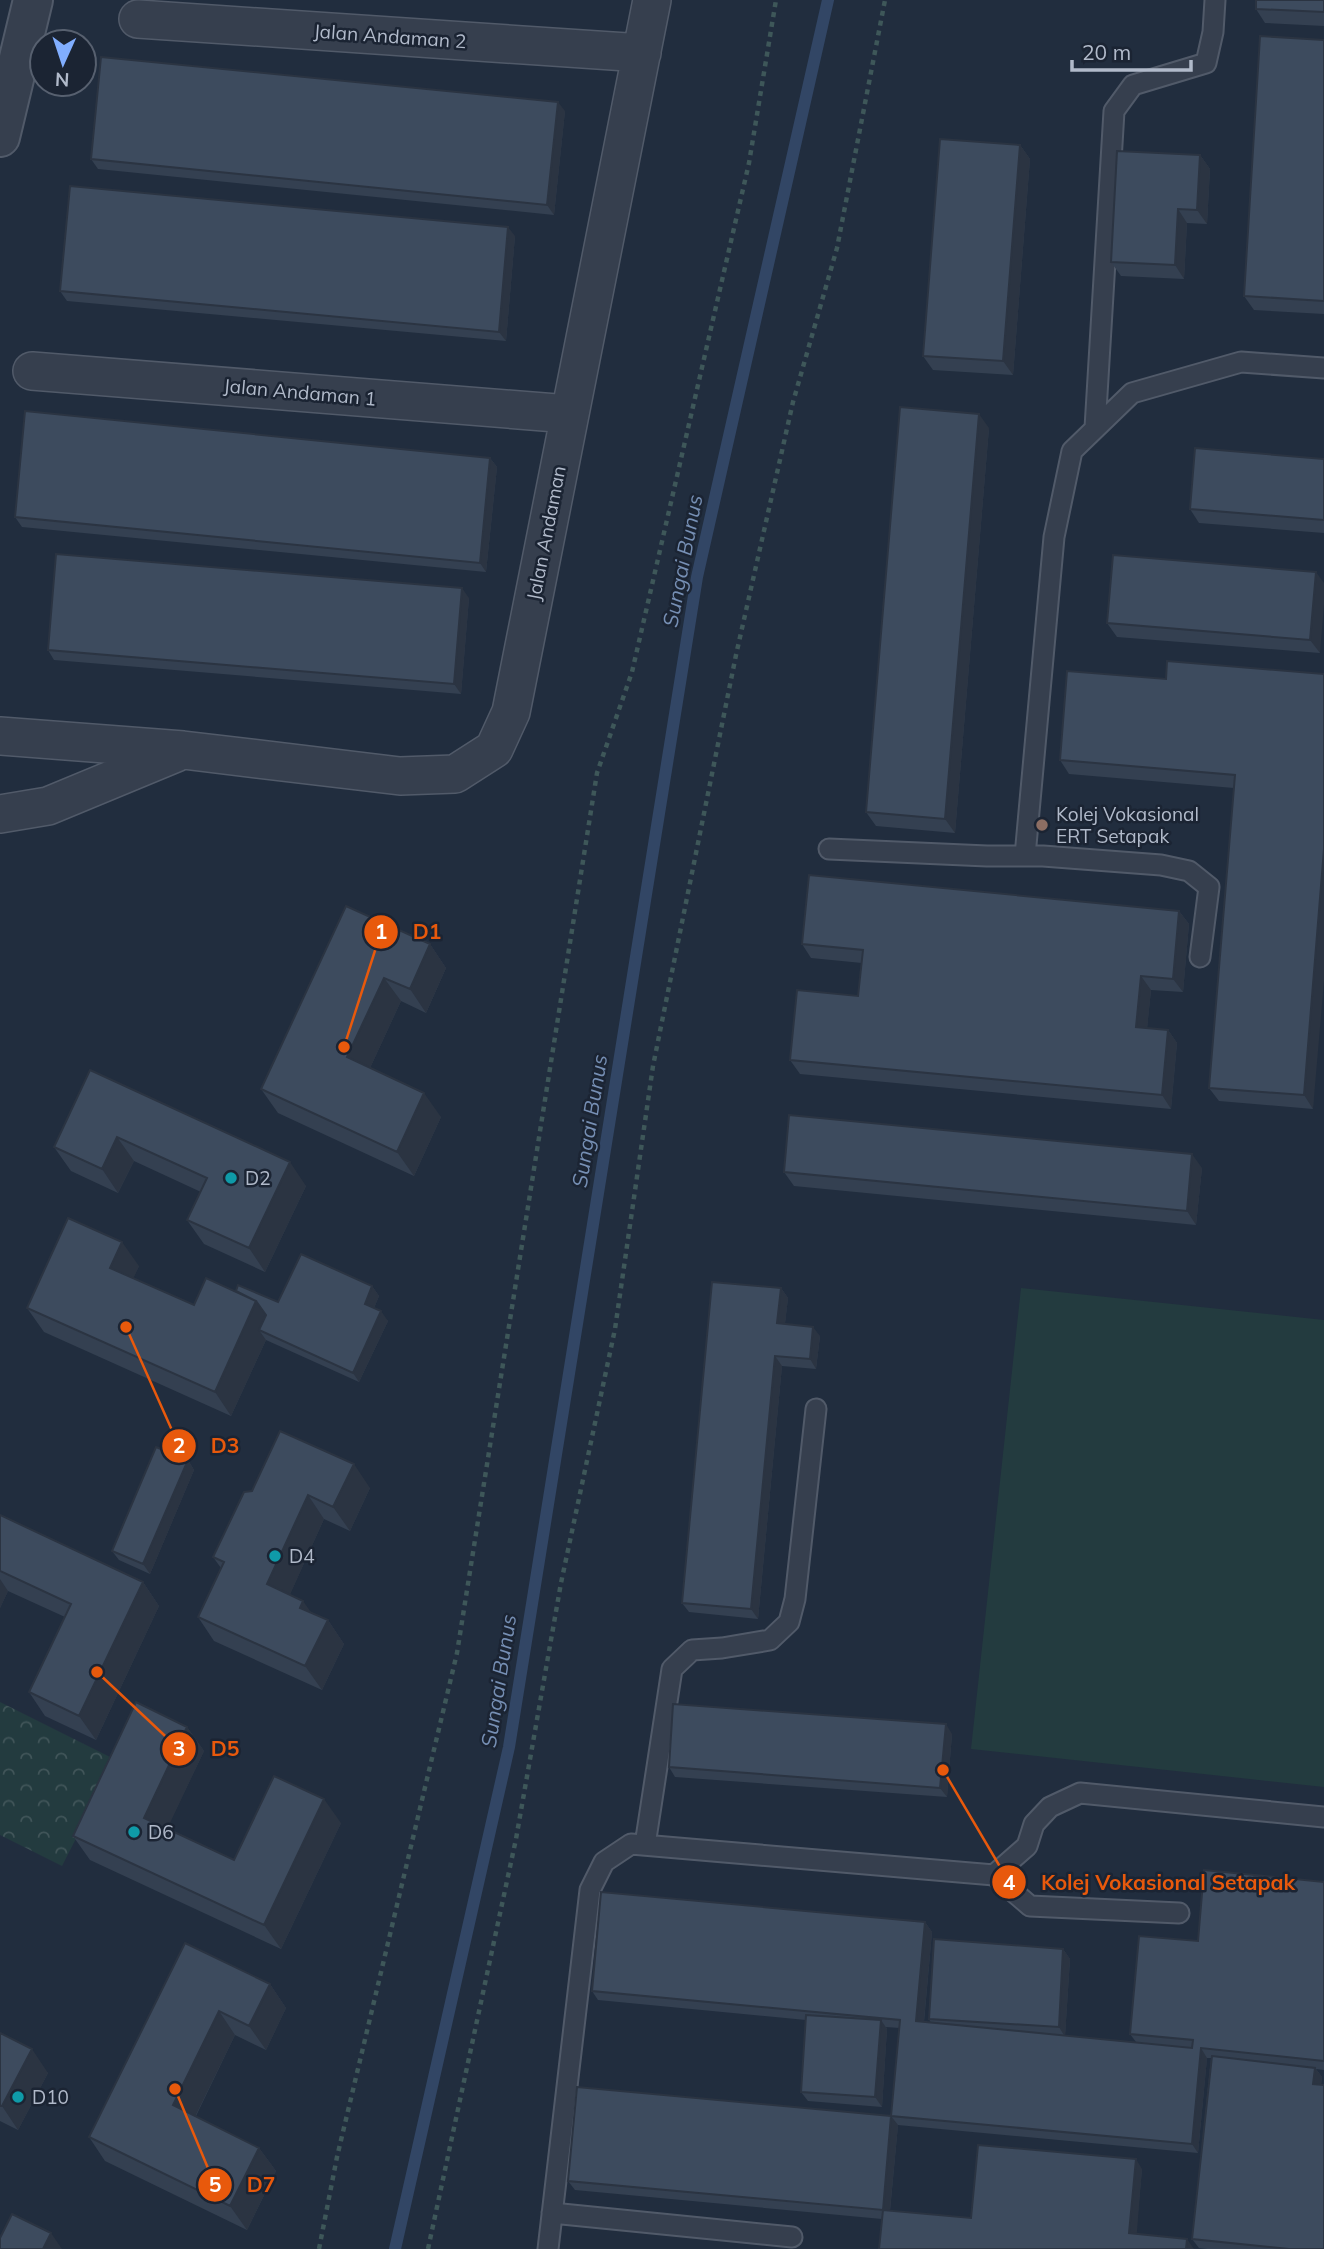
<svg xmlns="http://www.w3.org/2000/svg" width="1324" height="2249" viewBox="0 0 1324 2249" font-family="Mulish,sans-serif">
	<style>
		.green { fill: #233b3f }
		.park { fill: url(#park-crowns) }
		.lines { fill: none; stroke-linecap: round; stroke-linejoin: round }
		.stream { stroke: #324665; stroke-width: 12 }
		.service-casing { stroke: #515a69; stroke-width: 23 }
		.minor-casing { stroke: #515a69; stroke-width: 40 }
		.tertiary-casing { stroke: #515a69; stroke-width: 42 }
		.path { stroke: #3e5759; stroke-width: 4.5; stroke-dasharray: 5 5; stroke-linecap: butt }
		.service { stroke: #363f4e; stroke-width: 19 }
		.minor { stroke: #363f4e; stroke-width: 37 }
		.tertiary { stroke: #363f4e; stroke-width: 38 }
		.wall { fill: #344051 }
		.shaded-wall { fill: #2b3442 }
		.building { fill: #3d4b5e; stroke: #2b3442; stroke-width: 2 }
		.education-dot { fill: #8d6e63; stroke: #1b2433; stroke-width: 2.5 }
		.culture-dot { fill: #0f9aa8; stroke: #1b2433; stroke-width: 2.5 }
		.labels { text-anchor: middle; stroke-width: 5; stroke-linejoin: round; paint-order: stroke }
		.street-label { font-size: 19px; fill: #b1baca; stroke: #1b2433 }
		.poi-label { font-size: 19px; fill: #b1baca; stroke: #1b2433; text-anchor: start }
		.water-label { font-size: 21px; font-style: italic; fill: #768fb4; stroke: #1b2433 }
		.leader { fill: none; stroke: #e8590c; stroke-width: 2.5 }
		.callout-dot { fill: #e8590c; stroke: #1b2433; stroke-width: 2.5 }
		.mark-label { font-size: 21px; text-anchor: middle; font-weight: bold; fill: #fff }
		.callout-label { font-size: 21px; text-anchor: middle; font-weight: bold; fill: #e8590c; stroke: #1b2433; stroke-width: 5; stroke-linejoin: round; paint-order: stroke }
	</style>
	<defs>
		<pattern id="park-crowns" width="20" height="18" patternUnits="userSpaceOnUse" patternTransform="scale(1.75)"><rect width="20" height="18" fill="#233b3f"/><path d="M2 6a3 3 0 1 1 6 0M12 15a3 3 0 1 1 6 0" fill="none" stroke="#415559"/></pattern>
	</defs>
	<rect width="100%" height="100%" fill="#212d3e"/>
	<path class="green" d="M1021,1288L1324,1320V1787L971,1749Z"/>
	<path class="park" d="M0,1702L116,1760L62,1866L0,1835Z"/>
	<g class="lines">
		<path class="stream" d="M395,2249L509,1747L697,577L828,0"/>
		<defs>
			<path id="service" d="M1095,428L1114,111L1133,85L1206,63L1213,32L1215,0
				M829,849L987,856H1043L1161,865L1189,871L1209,887L1200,957
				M1025,856L1054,537L1072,451L1132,393L1241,362L1324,368
				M645,1845L672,1669L692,1650L722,1648L770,1640L789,1622L795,1599L816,1409
				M994,1875L1027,1846L1034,1824L1050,1807L1080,1793L1324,1817
				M552,2213L792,2237
				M548,2249L590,1890L604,1862L631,1844L994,1875L1030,1906L1179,1913"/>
			<path id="minor" d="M138,19L642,53
				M32,371L569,414
				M0,736L183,750L400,776L455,774L494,749L511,712L652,0
				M0,814L48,806L176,753"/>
			<path id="tertiary" d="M0,137L33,0"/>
		</defs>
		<use href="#service" class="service-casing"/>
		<use href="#minor" class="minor-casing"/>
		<use href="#tertiary" class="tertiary-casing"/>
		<path class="path" d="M319,2249L337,2157L457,1653L597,773L632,672L749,163L776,0
			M428,2249L516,1839L561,1583L615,1329L653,1066L736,655L793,402L837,248L885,0"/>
		<use href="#service" class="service"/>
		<use href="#minor" class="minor"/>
		<use href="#tertiary" class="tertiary"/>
	</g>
	<path class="wall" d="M1324,0V26L1265,23L1256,9Z
		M1324,40V314L1254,310L1244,296Z
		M565,111L554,215L98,169L91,159Z
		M1020,145L1030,159L1013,375L933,370L923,356Z
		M1200,155L1210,169L1207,224L1187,223L1184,279L1121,276L1111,262Z
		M515,236L506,341L67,301L60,291Z
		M989,428L955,833L876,826L866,812Z
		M490,458L497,467L486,572L22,527L15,517Z
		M1324,459V533L1199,523L1190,509Z
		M1316,572L1320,653L1117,637L1107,623Z
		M469,598L461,694L54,660L48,650Z
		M1324,674L1313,1109L1219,1101L1209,1088L1234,788L1069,774L1060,760L1166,679Z
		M346,906L430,944L446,968L426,1013L401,1001L370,1068L441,1117L414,1176L278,1113L261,1089Z
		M1179,911L1189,924L1183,992L1151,990L1147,1028L1168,1030L1177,1043L1171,1109L800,1074L790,1060L858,996L862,963L811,958L802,944Z
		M90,1070L306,1186L265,1272L204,1244L187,1220L201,1192L134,1161L118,1193L71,1171L54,1147Z
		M1202,1168L1196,1225L794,1186L784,1172Z
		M139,1266L133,1278L194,1305L236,1291L278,1302L372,1286L379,1296L374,1308L388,1321L359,1382L266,1340L231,1416L44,1332L27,1308Z
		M781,1288L788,1298L785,1323L820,1336L816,1369L782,1366L758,1619L689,1612L682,1603Z
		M188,1460L194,1470L150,1574L119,1560L112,1551Z
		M370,1488L350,1531L324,1519L290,1594L312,1613L328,1620L344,1644L322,1690L214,1641L198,1617L221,1568L213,1557L244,1492Z
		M0,1515L143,1582L159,1606L96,1740L45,1716L29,1692L65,1617L8,1591L0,1608Z
		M187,1727L204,1751L167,1828L234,1860L341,1823L281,1949L90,1860L73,1836Z
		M952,1734L947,1797L675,1777L669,1767Z
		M1324,1882V2070L1316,2069L1322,2077L1321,2085L1324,2249H1207L1199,2248L1192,2239L1211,2058H1207L1198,2153L898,2125L890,2211L971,2218L1142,2169L1136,2234L882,2219L575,2190L568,2181L891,2116L900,2028L886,2027L887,2029L882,2107L808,2101L801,2092L806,2020L598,2000L592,1991L925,1922L932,1932L924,2022L931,2023L929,2019L1063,1949L1070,1959L1065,2036L1136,2042L1130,2034L1198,1941Z
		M185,1943L270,1984L286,2008L266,2050L235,2035L196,2116L259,2148L276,2171L247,2230L105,2161L89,2137Z
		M0,2033L48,2073L18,2130L0,2121Z"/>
	<path class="shaded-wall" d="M558,102L565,111L554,215L547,205Z
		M1020,145L1030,159L1013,375L1003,361Z
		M1200,155L1210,169L1207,224L1197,210Z
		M1178,209L1187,223L1184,279L1175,265Z
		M508,227L515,236L506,341L499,332Z
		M979,414L989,428L955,833L945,819Z
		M490,458L497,467L486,572L480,563Z
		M1316,572L1324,583V605L1320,653L1310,640Z
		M462,588L469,598L461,694L454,684Z
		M1324,849V981L1313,1109L1304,1095Z
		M1179,911L1189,924L1183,992L1173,979Z
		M430,944L446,968L426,1013L410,989Z
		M1141,976L1151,990L1146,1040L1136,1027Z
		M384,978L401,1001L364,1081L347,1057Z
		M1168,1030L1177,1043L1171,1109L1162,1095Z
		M424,1093L441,1117L414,1176L397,1152Z
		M117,1137L134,1161L118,1193L102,1169Z
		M1192,1154L1202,1168L1196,1225L1187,1211Z
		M290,1162L306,1186L265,1272L249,1248Z
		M122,1242L139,1266L127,1292L110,1268Z
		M372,1286L379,1296L372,1313L365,1304Z
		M781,1288L788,1298L784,1332L777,1323Z
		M256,1301L273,1324L259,1330L266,1340L231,1416L215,1392Z
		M381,1311L388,1321L359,1382L353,1373Z
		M813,1327L820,1336L816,1369L810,1359Z
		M775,1356L782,1366L758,1619L751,1609Z
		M188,1460L194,1470L150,1574L143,1564Z
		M354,1464L370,1488L350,1531L333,1507Z
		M308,1495L324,1519L284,1608L267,1584Z
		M0,1579L8,1591L0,1608Z
		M143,1582L159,1606L96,1740L79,1716Z
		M303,1601L320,1625L300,1608Z
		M328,1620L344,1644L322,1690L305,1666Z
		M946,1724L952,1734L947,1797L940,1788Z
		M187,1727L204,1751L161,1842L144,1818Z
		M324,1799L341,1823L281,1949L264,1925Z
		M925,1922L932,1932L923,2031L916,2021Z
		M1063,1949L1070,1959L1065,2037L1059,2027Z
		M270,1984L286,2008L266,2050L249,2026Z
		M219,2011L235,2035L189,2129L173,2105Z
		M881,2020L887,2029L882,2107L875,2097Z
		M1201,2048L1207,2058L1198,2153L1192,2144Z
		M32,2049L48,2073L18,2130L2,2106Z
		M1315,2068L1322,2077L1320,2093L1313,2084Z
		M891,2116L898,2125L889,2220L883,2210Z
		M259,2148L276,2171L247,2230L230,2206Z
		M1136,2159L1142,2169L1136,2243L1129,2233Z
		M51,2233L62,2249H43Z
		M1187,2239L1194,2249H1186Z"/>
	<path class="building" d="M1256,0H1324V12L1256,9Z
		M1260,36L1324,40V301L1244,296Z
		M101,57L558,102L547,205L91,159Z
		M940,139L1020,145L1003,361L923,356Z
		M1117,151L1200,155L1197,210L1178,209L1175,265L1111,262Z
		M70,186L508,227L499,332L60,291Z
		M900,407L979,414L945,819L866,812Z
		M25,411L490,458L480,563L15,517Z
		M1195,448L1324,459V520L1190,509Z
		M56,554L462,588L454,684L48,650Z
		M1113,555L1316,572L1310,640L1107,623Z
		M1167,661L1324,674V849L1304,1095L1209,1088L1235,775L1060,760L1067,671L1166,679Z
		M809,875L1179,911L1173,979L1141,976L1136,1027L1168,1030L1162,1095L790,1060L797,990L858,996L863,950L802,944Z
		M346,906L430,944L410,989L384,978L347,1057L424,1093L397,1152L261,1089Z
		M90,1070L290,1162L249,1248L187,1220L207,1178L117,1137L102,1169L54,1147Z
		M789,1115L1192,1154L1187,1211L784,1172Z
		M68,1218L122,1242L110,1268L194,1305L206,1278L256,1301L215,1392L27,1308Z
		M301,1254L372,1286L365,1304L381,1311L353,1373L259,1330L266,1315L256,1301L236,1291L238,1285L278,1302Z
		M712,1282L781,1288L777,1323L813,1327L810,1359L775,1356L751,1609L682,1603Z
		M280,1431L354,1464L333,1507L308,1495L267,1584L303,1601L300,1608L328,1620L305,1666L198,1617L224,1562L213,1557L244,1492L252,1491Z
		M156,1447L188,1460L143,1564L112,1551Z
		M0,1515L143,1582L79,1716L29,1692L71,1604L0,1571Z
		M136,1702L187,1727L144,1818L234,1860L274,1776L324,1799L264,1925L73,1836Z
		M673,1704L946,1724L940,1788L669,1767Z
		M1204,1870L1324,1882V2061L1201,2048L1192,2144L891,2116L900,2020L592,1991L601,1892L925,1922L916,2021L1192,2048L1193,2040L1130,2034L1139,1936L1198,1941Z
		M934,1939L1063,1949L1059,2027L929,2019Z
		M185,1943L270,1984L249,2026L219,2011L173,2105L259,2148L230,2206L89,2137Z
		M806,2015L881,2020L875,2097L801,2092Z
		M0,2033L32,2049L2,2106H0Z
		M1212,2056L1315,2068L1313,2084L1324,2085V2249H1289L1192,2239Z
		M577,2087L891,2116L883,2210L568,2181Z
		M978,2145L1136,2159L1129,2233L1187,2239L1186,2249H879L883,2210L971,2218Z
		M12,2214L51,2233L43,2249H0V2238Z"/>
	<circle class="education-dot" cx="1042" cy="825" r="7"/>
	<g class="culture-dot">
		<circle cx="231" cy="1178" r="7"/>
		<circle cx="275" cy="1556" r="7"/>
		<circle cx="134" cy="1832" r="7"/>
		<circle cx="18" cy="2097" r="7"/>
	</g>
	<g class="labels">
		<g class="street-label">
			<text transform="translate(390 36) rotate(4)" y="7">Jalan Andaman 2</text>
			<text transform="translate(300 392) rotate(5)" y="7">Jalan Andaman 1</text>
			<text transform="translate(546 533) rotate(-79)" y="7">Jalan Andaman</text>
		</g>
		<g class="poi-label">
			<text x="1056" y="821">Kolej Vokasional<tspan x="1056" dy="22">ERT Setapak</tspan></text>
			<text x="245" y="1185">D2</text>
			<text x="289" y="1563">D4</text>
			<text x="148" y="1839">D6</text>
			<text x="32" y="2104">D10</text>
		</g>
		<g class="water-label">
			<text transform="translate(683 561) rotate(-79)" y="7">Sungai Bunus</text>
			<text transform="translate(590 1121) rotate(-81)" y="7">Sungai Bunus</text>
			<text transform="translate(499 1681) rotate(-81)" y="7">Sungai Bunus</text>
		</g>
	</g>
	<path class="leader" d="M344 1047L381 932M126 1327L179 1446M97 1672L179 1749M943 1770L1009 1882M175 2089L215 2185"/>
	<g class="callout-dot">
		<circle cx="344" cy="1047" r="7"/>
		<circle cx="126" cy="1327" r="7"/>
		<circle cx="97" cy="1672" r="7"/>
		<circle cx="943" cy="1770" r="7"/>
		<circle cx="175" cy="2089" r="7"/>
		<circle cx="381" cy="932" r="18"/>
		<circle cx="179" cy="1446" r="18"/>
		<circle cx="179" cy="1749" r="18"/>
		<circle cx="1009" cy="1882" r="18"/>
		<circle cx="215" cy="2185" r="18"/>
	</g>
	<g class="mark-label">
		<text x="381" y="939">1</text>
		<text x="179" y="1453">2</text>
		<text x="179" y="1756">3</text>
		<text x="1009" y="1890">4</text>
		<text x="215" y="2192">5</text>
	</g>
	<g class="callout-label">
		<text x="427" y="939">D1</text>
		<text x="225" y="1453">D3</text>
		<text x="225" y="1756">D5</text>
		<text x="1168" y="1890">Kolej Vokasional Setapak</text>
		<text x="261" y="2192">D7</text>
	</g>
	<g transform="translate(63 63) rotate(183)"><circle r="33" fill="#1b2433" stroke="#57606f" stroke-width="2"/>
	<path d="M0-5L12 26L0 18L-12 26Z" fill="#81aeff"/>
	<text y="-10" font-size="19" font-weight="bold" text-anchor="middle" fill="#b1baca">N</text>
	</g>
	<path d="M1072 60v10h119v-10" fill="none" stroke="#b1baca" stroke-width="3.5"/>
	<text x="1082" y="60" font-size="21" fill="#b1baca" stroke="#1b2433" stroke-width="5" paint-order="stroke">20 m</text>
</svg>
